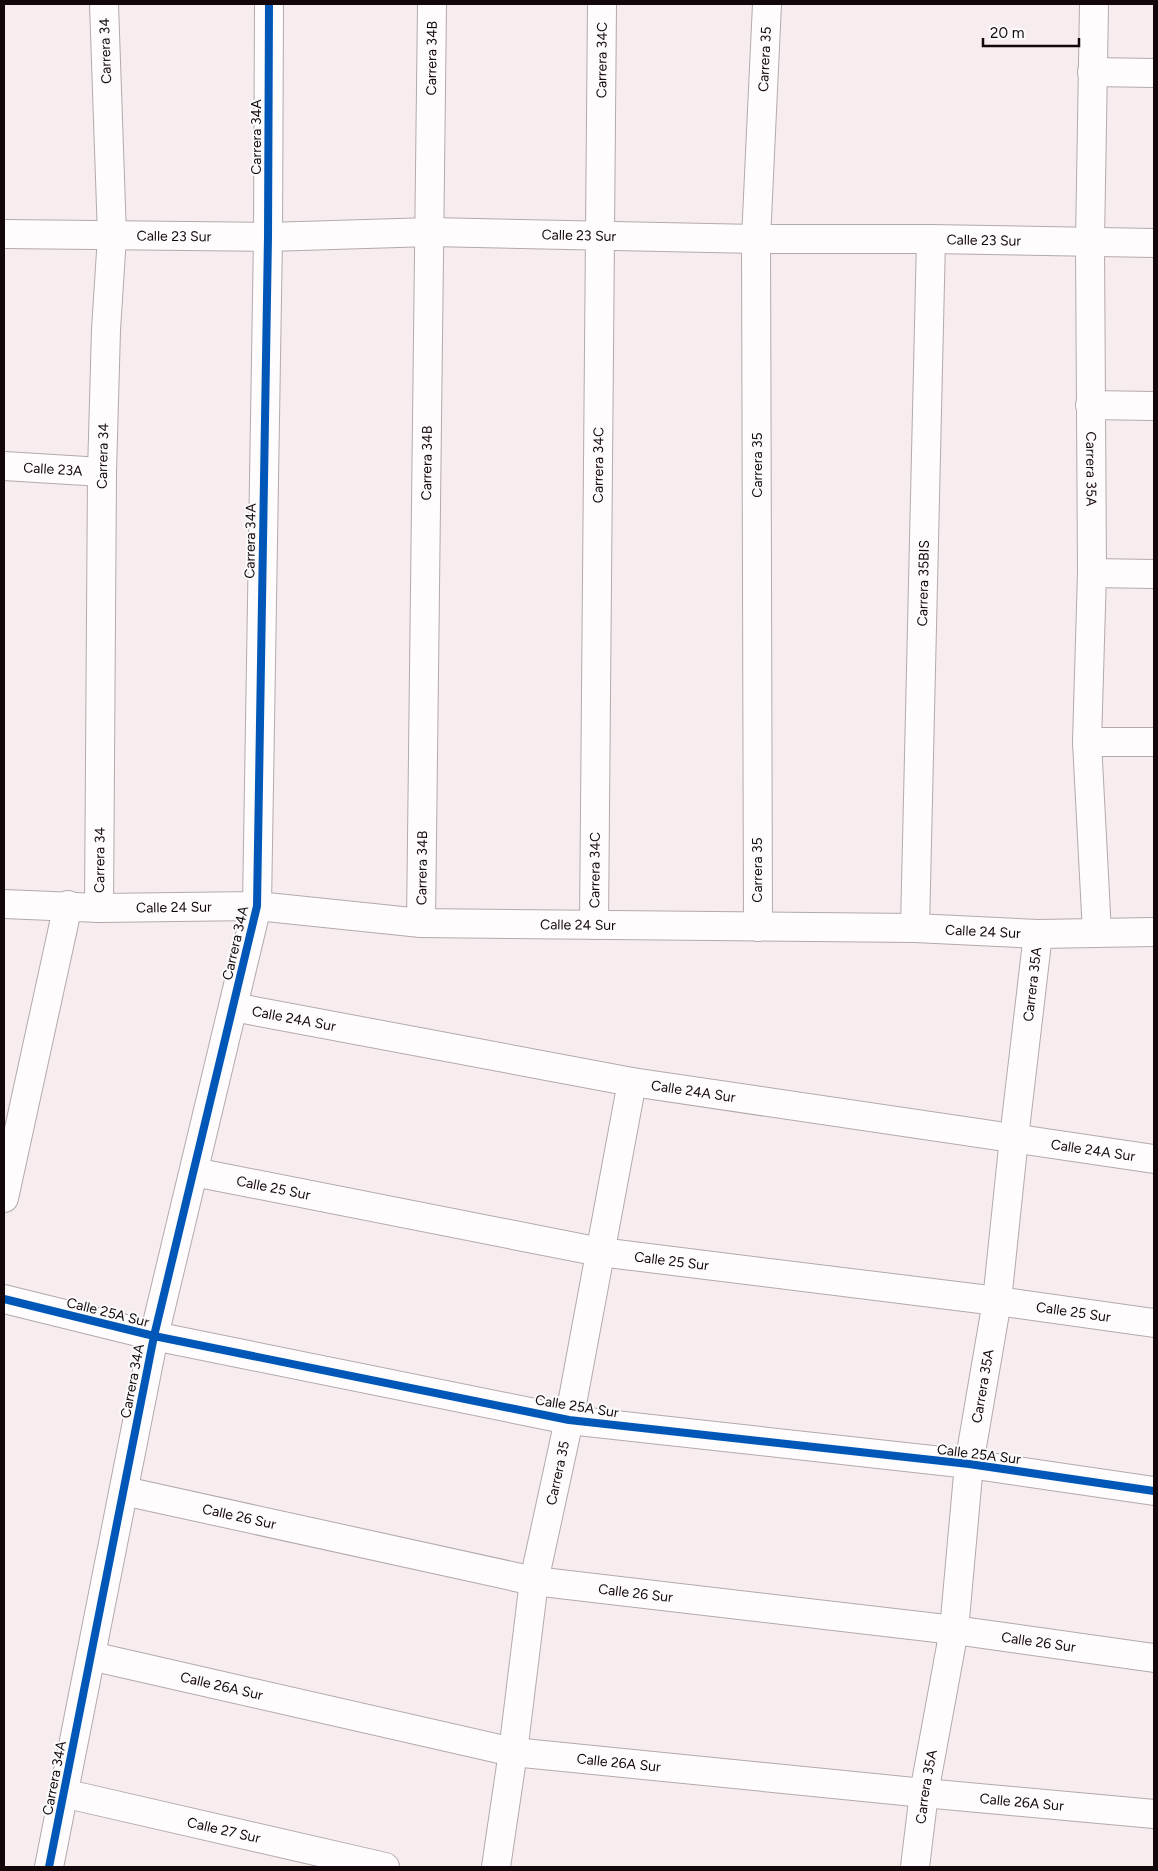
<svg xmlns="http://www.w3.org/2000/svg" width="1158" height="1871" viewBox="0 0 1158 1871" font-family="Figtree,sans-serif">
	<style>
		.lines { fill: none; stroke-linecap: round; stroke-linejoin: round }
		.minor-casing { stroke: #b4a9ac; stroke-width: 30 }
		.minor { stroke: #fefcfd; stroke-width: 28 }
		.cycleway-casing { stroke: #fbfbfb; stroke-width: 11 }
		.cycleway { stroke: #0057b8; stroke-width: 8 }
		.labels { text-anchor: middle; stroke-width: 4; stroke-linejoin: round; paint-order: stroke }
		.street-label { font-size: 14px; fill: #14070b; stroke: #fbfbfb }
	</style>
	<rect width="100%" height="100%" fill="#f7edef"/>
	<g class="lines">
		<defs>
			<g id="minor">
				<path id="s1" d="M1094,4L1090,242L1092,573L1087,742L1097,933"/>
				<path d="M1092,72L1154,73"/>
				<path id="s2" d="M4,234L268,237L431,232L756,239H931L1154,243"/>
				<path d="M1090,405L1154,406"/>
				<path id="s3" d="M4,466L102,472"/>
				<path d="M1092,573L1154,574"/>
				<path d="M1087,742H1154"/>
				<path id="s4" d="M4,904L99,908L257,906L421,923L915,928L1038,934L1154,932"/>
				<path id="s5" d="M99,908L102,472L106,330L112,236L104,4"/>
				<path id="s6" d="M421,923L432,4"/>
				<path id="s7" d="M594,925L602,4"/>
				<path id="s8" d="M758,927L756,239L767,4"/>
				<path id="s9" d="M915,928L931,239"/>
				<path id="s10" d="M233,1007L632,1082L1154,1159"/>
				<path id="s11" d="M194,1172L600,1252L997,1301L1154,1323"/>
				<path d="M4,1198L68,905"/>
				<path d="M4,1299L154,1336L569,1420L969,1464L1154,1491"/>
				<path id="s12" d="M124,1491L534,1581L954,1630L1154,1658"/>
				<path id="s13" d="M91,1656L513,1752L924,1793L1154,1814"/>
				<path id="s14" d="M63,1793L385,1867"/>
				<path d="M49,1867L154,1336L257,906L268,237L269,4"/>
				<path id="s15" d="M496,1867L513,1752L534,1581L569,1420L632,1082"/>
				<path id="s16" d="M915,1867L924,1793L954,1630L969,1464L997,1301L1014,1138L1038,934"/>
			</g>
		</defs>
		<use href="#minor" class="minor-casing"/>
		<use href="#minor" class="minor"/>
		<defs>
			<path id="cycleway" d="M4,1299L154,1336L569,1420L969,1464L1154,1491
				M49,1867L154,1336L257,906L268,237L269,4"/>
		</defs>
		<use href="#cycleway" class="cycleway-casing"/>
		<use href="#cycleway" class="cycleway"/>
	</g>
	<g class="labels">
		<g class="street-label">
			<text transform="translate(105 51) rotate(-92)" y="5">Carrera 34</text>
			<text dy="5" stroke="none"><textPath href="#s6" startOffset="865">Carrera 34B</textPath></text>
			<text dy="5" stroke="none"><textPath href="#s7" startOffset="865">Carrera 34C</textPath></text>
			<text dy="5" stroke="none"><textPath href="#s8" startOffset="868">Carrera 35</textPath></text>
			<text transform="translate(256 137) rotate(-90)" y="5">Carrera 34A</text>
			<text dy="5" stroke="none"><textPath href="#s2" startOffset="575">Calle 23 Sur</textPath></text>
			<text dy="5" stroke="none"><textPath href="#s2" startOffset="170">Calle 23 Sur</textPath></text>
			<text dy="5" stroke="none"><textPath href="#s2" startOffset="980">Calle 23 Sur</textPath></text>
			<text dy="5" stroke="none"><textPath href="#s5" startOffset="452">Carrera 34</textPath></text>
			<text dy="5" stroke="none"><textPath href="#s6" startOffset="460">Carrera 34B</textPath></text>
			<text dy="5" stroke="none"><textPath href="#s7" startOffset="460">Carrera 34C</textPath></text>
			<text transform="translate(757 465) rotate(-90)" y="5">Carrera 35</text>
			<text dy="5" stroke="none"><textPath href="#s1" startOffset="465">Carrera 35A</textPath></text>
			<text dy="5" stroke="none"><textPath href="#s3" startOffset="49">Calle 23A</textPath></text>
			<text transform="translate(250 541) rotate(-89)" y="5">Carrera 34A</text>
			<text dy="5" stroke="none"><textPath href="#s9" startOffset="345">Carrera 35BIS</textPath></text>
			<text dy="5" stroke="none"><textPath href="#s5" startOffset="48">Carrera 34</textPath></text>
			<text dy="5" stroke="none"><textPath href="#s6" startOffset="55">Carrera 34B</textPath></text>
			<text dy="5" stroke="none"><textPath href="#s7" startOffset="55">Carrera 34C</textPath></text>
			<text transform="translate(757 870) rotate(-90)" y="5">Carrera 35</text>
			<text dy="5" stroke="none"><textPath href="#s4" startOffset="170">Calle 24 Sur</textPath></text>
			<text dy="5" stroke="none"><textPath href="#s4" startOffset="575">Calle 24 Sur</textPath></text>
			<text dy="5" stroke="none"><textPath href="#s4" startOffset="980">Calle 24 Sur</textPath></text>
			<text transform="translate(235 943) rotate(-77)" y="5">Carrera 34A</text>
			<text dy="5" stroke="none"><textPath href="#s16" startOffset="891">Carrera 35A</textPath></text>
			<text dy="5" stroke="none"><textPath href="#s10" startOffset="62">Calle 24A Sur</textPath></text>
			<text dy="5" stroke="none"><textPath href="#s10" startOffset="468">Calle 24A Sur</textPath></text>
			<text dy="5" stroke="none"><textPath href="#s10" startOffset="872">Calle 24A Sur</textPath></text>
			<text dy="5" stroke="none"><textPath href="#s11" startOffset="81">Calle 25 Sur</textPath></text>
			<text dy="5" stroke="none"><textPath href="#s11" startOffset="486">Calle 25 Sur</textPath></text>
			<text dy="5" stroke="none"><textPath href="#s11" startOffset="891">Calle 25 Sur</textPath></text>
			<text transform="translate(108 1312) rotate(14)" y="5">Calle 25A Sur</text>
			<text transform="translate(132 1381) rotate(-79)" y="5">Carrera 34A</text>
			<text dy="5" stroke="none"><textPath href="#s16" startOffset="486">Carrera 35A</textPath></text>
			<text transform="translate(577 1406) rotate(9)" y="5">Calle 25A Sur</text>
			<text transform="translate(979 1454) rotate(7)" y="5">Calle 25A Sur</text>
			<text dy="5" stroke="none"><textPath href="#s15" startOffset="399">Carrera 35</textPath></text>
			<text dy="5" stroke="none"><textPath href="#s12" startOffset="118">Calle 26 Sur</textPath></text>
			<text dy="5" stroke="none"><textPath href="#s12" startOffset="522">Calle 26 Sur</textPath></text>
			<text dy="5" stroke="none"><textPath href="#s12" startOffset="928">Calle 26 Sur</textPath></text>
			<text dy="5" stroke="none"><textPath href="#s13" startOffset="134">Calle 26A Sur</textPath></text>
			<text dy="5" stroke="none"><textPath href="#s13" startOffset="539">Calle 26A Sur</textPath></text>
			<text transform="translate(54 1778) rotate(-79)" y="5">Carrera 34A</text>
			<text dy="5" stroke="none"><textPath href="#s16" startOffset="81">Carrera 35A</textPath></text>
			<text dy="5" stroke="none"><textPath href="#s13" startOffset="944">Calle 26A Sur</textPath></text>
			<text dy="5" stroke="none"><textPath href="#s14" startOffset="165">Calle 27 Sur</textPath></text>
		</g>
	</g>
	<rect width="1158" height="1871" fill="none" stroke="#14070b" stroke-width="10"/>
	<path d="M983 38v8h96v-8" fill="none" stroke="#14070b" stroke-width="2.5"/>
	<text x="990" y="38" font-size="15" fill="#14070b" stroke="#fbfbfb" stroke-width="4" paint-order="stroke">20 m</text>
</svg>
